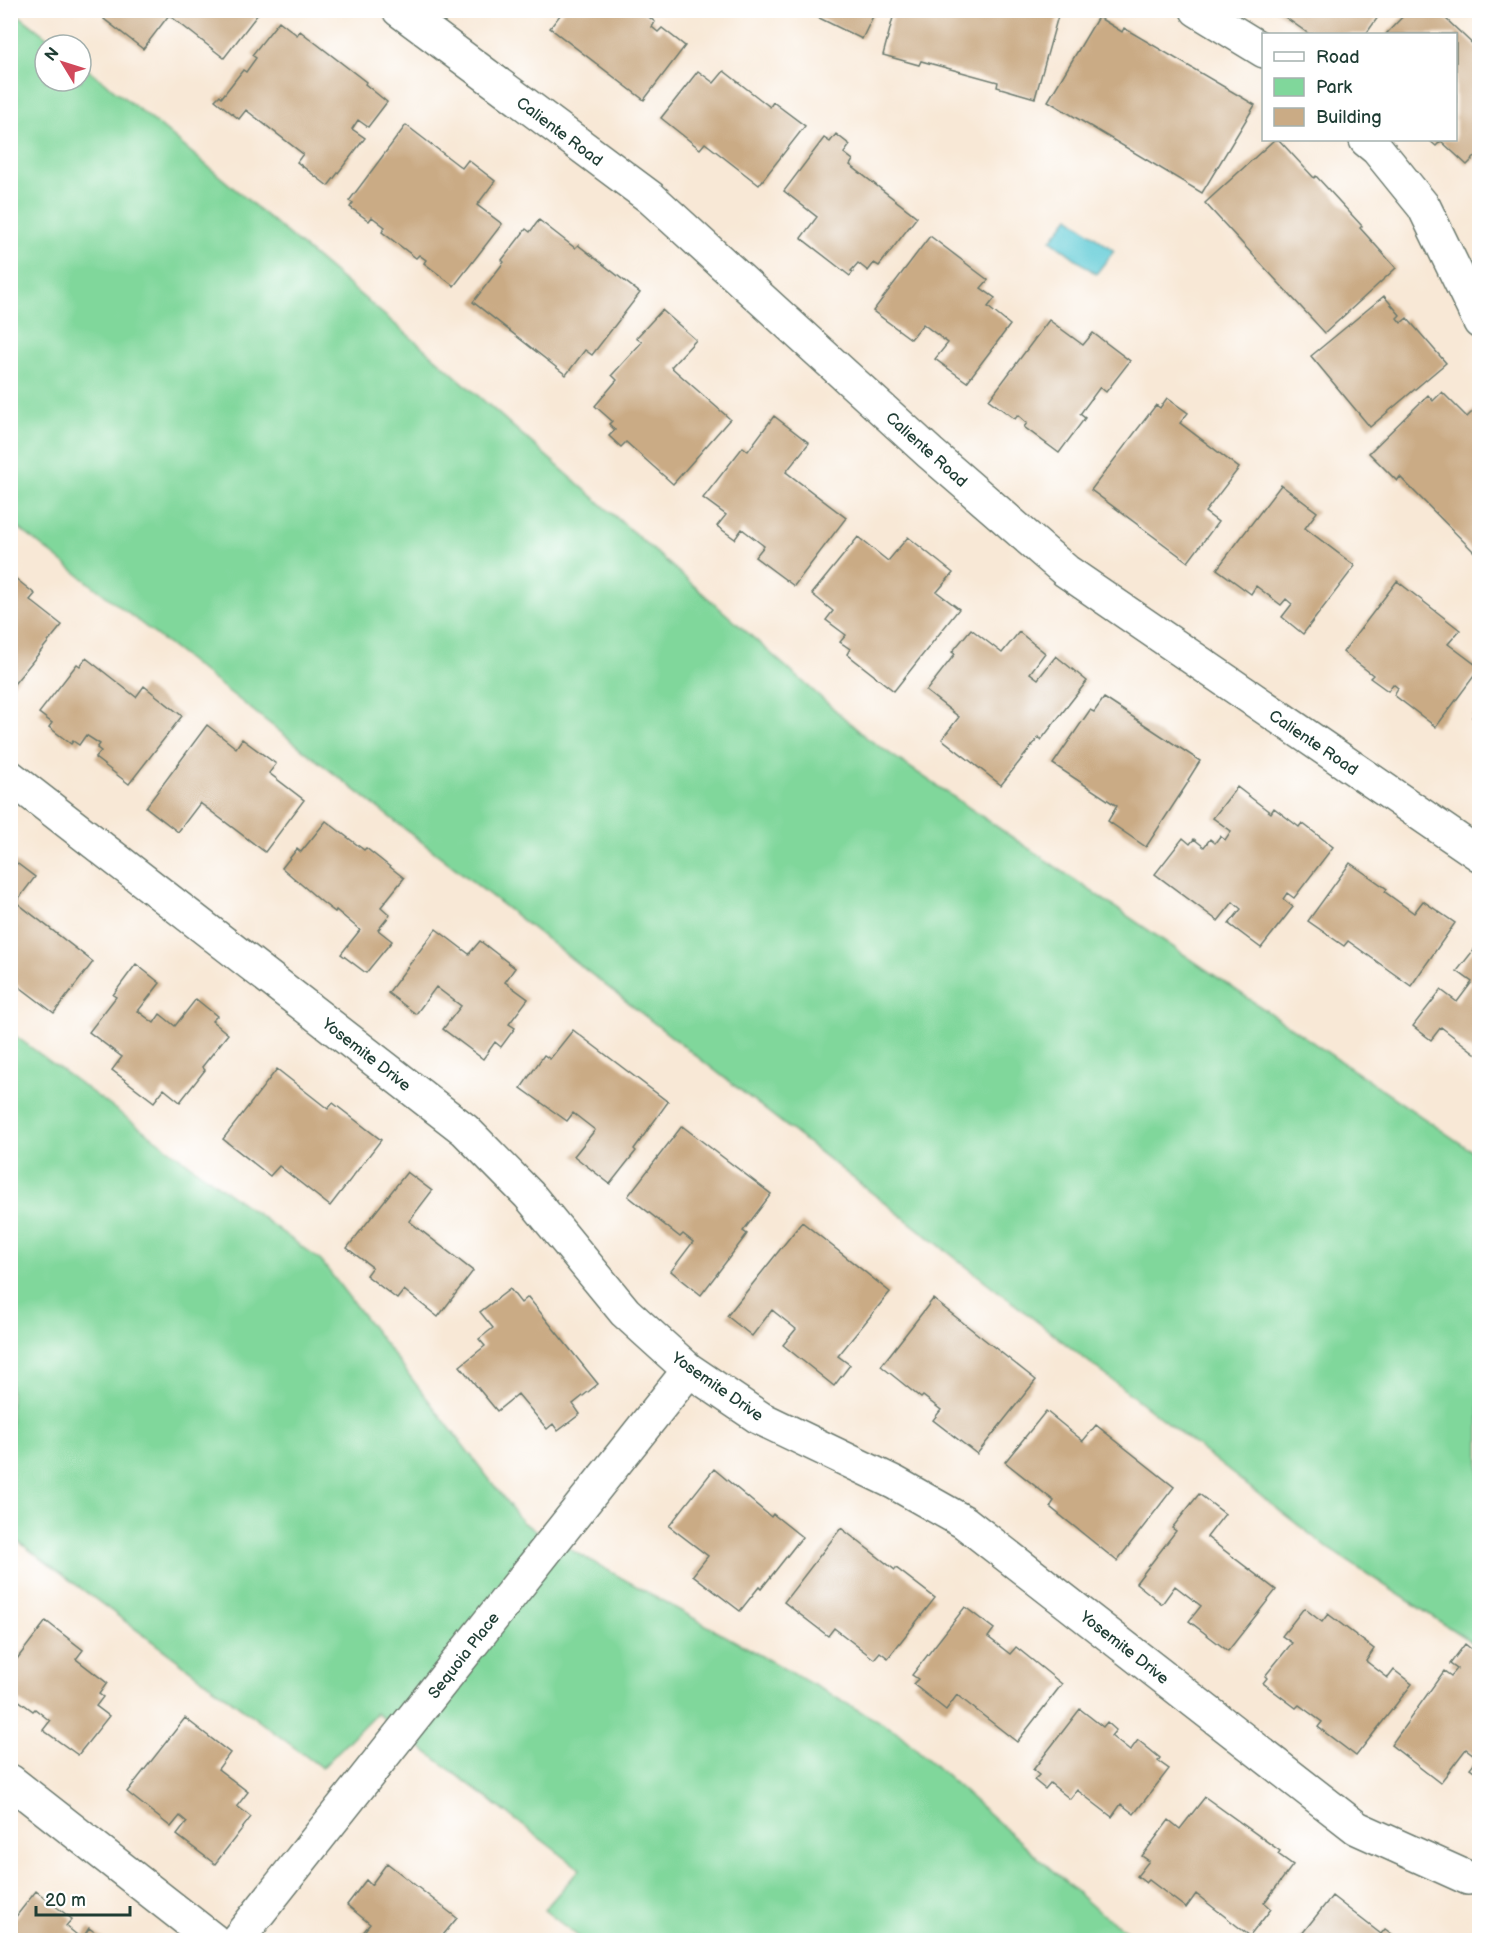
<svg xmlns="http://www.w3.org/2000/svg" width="1490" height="1951" viewBox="0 0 1490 1951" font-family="'Balsamiq Sans',sans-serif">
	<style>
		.green { fill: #80d79b; stroke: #508a68; stroke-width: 1.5 }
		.water { fill: #5dcad5; stroke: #3e8484; stroke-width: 1.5 }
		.building { fill: #caab85 }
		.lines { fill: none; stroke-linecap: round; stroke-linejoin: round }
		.minor-casing { stroke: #6b796d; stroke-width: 36 }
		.minor { stroke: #fff; stroke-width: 33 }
		.labels { text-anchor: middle; stroke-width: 6; stroke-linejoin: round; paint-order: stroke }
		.street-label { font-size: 16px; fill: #1f3d34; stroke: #fff }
	</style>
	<rect width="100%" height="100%" fill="#fff"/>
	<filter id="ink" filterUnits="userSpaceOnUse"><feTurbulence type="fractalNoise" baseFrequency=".0167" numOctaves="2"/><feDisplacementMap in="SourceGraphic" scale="12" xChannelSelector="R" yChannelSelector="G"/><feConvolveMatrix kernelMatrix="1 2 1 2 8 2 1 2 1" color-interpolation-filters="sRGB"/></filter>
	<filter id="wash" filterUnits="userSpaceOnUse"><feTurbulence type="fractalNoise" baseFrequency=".008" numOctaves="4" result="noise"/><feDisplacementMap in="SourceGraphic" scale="24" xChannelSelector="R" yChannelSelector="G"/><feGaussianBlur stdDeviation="1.35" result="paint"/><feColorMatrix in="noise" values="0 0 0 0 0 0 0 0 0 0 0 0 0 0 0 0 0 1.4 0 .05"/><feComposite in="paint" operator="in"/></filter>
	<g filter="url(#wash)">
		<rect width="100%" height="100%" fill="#f8e8d6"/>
		<path class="green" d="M10,11H13L57,45H45V81H81V64L160,126L434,357L867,738L1479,1156V1647L1329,1549L11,522Z
			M10,1032L321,1261L523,1523L896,1731L1099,1912L1140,1940H583L544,1910L580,1869L376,1713L322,1768L11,1536Z"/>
		<path class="water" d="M1069,217L1114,251L1096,274L1051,240Z"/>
		<g id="blocks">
			<path class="building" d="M111,10H261L224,58L169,15L143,49L104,19Z
				M564,10H640L655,22L652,27L658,32L662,28L685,46L644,100L550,28Z
				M803,10H876L862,39Z
				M895,10H1049L1048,13L1058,16L1035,98L997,87L998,82L921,61L919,65L883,55Z
				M1275,10H1383L1366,34H1309Z
				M1409,10H1442L1446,14L1443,16L1480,51V159L1476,156L1467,165L1441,141L1436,146L1429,140H1456V34H1386Z
				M1098,17L1122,32L1124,28L1255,105L1202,193L1048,101Z
				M279,21L297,35L300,31L366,82L365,84L387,102L368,127L358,120L352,129L365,138L328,186L297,162L303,154L246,110L239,119L215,100L220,95L222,97L243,70L246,72L256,58L252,55Z
				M698,71L714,83L724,71L770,107L773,102L805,126L759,185L705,143L700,149L661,118Z
				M406,125L462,168L468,160L495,181L477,205L502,224L454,286L424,263L426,260L419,255L416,258L382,232L385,227L372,217L369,221L350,207L353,203L349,201Z
				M836,134L850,145L844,153L853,160L850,165L917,217L879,266L874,263L868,271L858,263L851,271L853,272L850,276L801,238L817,217L784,191L824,138L830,142Z
				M1274,140H1279L1314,178L1316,176L1362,226L1360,228L1396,268L1325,333L1205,203Z
				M539,220L575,248L578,245L640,293L592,355L585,350L566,375L473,302L504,262L502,260L526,229L530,232Z
				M930,236L988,280L981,288L995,298L988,307L1010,325L967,382L935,359L948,343L923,324L911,339L873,311Z
				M1384,296L1400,315L1397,318L1401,323L1407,318L1446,363L1370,427L1311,356Z
				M662,310L696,340L671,367L730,419L673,484L626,442L621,447L609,436L615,430L609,424L612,421L595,406L617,380L612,375L642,342L636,338Z
				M1049,320L1083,345L1093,333L1130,361L1106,392L1100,387L1080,414L1085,418L1059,453L1024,427L1027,423L1018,415L1015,419L989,400Z
				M1442,392L1467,417L1474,410L1480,416V558L1400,477L1397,481L1369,453L1428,395L1433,401Z
				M1167,398L1188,413L1180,423L1239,468L1205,512L1218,522L1188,562L1091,490L1156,405L1160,408Z
				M774,416L809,443L786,472L846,518L794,586L755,557L764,546L742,529L735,539L717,526L726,515L703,498L743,447L748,451Z
				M1281,485L1317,512L1305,528L1355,566L1303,634L1282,617L1292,604L1286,599L1281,605L1256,586L1251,594L1217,569Z
				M858,537L888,561L908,537L953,573L937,592L959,609L894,691L847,654L850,649L840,642L846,635L826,620L833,611L812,594Z
				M10,574L35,594L30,600L62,625L10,689Z
				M1397,581L1460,630L1448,644L1480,668L1436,727L1394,695L1398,688L1393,684L1388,691L1370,678L1373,675L1343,652Z
				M971,629L1002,653L1019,632L1045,653L1030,673L1038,679L1056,656L1087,681L1041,740L1039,737L1001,785L942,739L959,717L926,691L955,654L952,652Z
				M86,658L136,697L144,686L182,716L129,784L95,758L101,751L97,748L100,744L86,735L79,745L73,741L71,744L49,727L52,723L39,713L77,664L80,666Z
				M1104,698L1200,761L1188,780L1189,781L1146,847L1108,821L1117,806L1053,764L1090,710L1094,712Z
				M1478,709L1480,710V734L1473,730L1479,722L1472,717Z
				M207,725L236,748L242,739L276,764L269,773L304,800L265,852L200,803L178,832L146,807Z
				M1237,787L1271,813L1274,808L1299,827L1302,823L1333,847L1294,898L1287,893L1283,899L1293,907L1261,948L1229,924L1241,909L1233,902L1218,921L1155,874L1183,838L1190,844L1194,839L1204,847L1210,839L1215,843L1220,836L1225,840L1231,831L1213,818Z
				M326,821L364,850L366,848L404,878L381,907L390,915L378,930L392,941L366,973L341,954L360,930L336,910L335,912L322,902L282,868L297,849L301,852Z
				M10,858L35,877L16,902L93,962L54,1013L13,982L10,985Z
				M1350,863L1387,889L1385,892L1414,913L1423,901L1455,923L1411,986L1348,941L1344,946L1308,921Z
				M436,929L469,954L480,941L515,968L505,982L528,999L509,1024L515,1028L501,1047L495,1042L483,1059L443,1029L461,1006L436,987L416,1014L388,993Z
				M1480,942V1057L1441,1027L1431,1040L1413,1026L1441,990L1457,1002L1472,982L1457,971Z
				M136,964L160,983L138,1011L154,1023L160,1014L175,1026L196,999L217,1016L212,1021L228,1034L202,1067L205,1070L180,1102L164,1089L154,1102L112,1070L122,1057L89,1032L116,997L113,995Z
				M573,1030L668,1102L634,1149L636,1151L610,1184L574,1156L595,1130L573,1113L567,1121L521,1088L544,1055L550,1059Z
				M277,1069L328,1109L333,1103L381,1140L330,1206L279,1166L270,1176L223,1139Z
				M682,1126L771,1194L743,1231L747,1234L701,1295L671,1271L693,1242L683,1234L680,1237L628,1196Z
				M407,1172L432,1191L409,1221L473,1271L438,1317L404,1290L397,1299L366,1275L372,1267L347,1248Z
				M802,1222L890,1292L838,1356L850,1365L834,1386L783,1345L796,1329L772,1310L752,1336L727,1316Z
				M510,1289L521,1303L528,1297L598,1384L573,1404L580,1414L558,1431L553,1424L547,1429L518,1394L497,1411L460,1366L485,1346L479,1339L493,1328L480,1312Z
				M933,1299L1036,1380L977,1454L933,1420L941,1410L923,1396L921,1398L881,1366Z
				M1046,1411L1083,1441L1096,1425L1174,1487L1117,1561L1050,1507L1054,1501L1005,1462Z
				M714,1469L771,1517L773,1514L802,1537L761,1589L759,1587L740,1611L693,1575L708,1556L669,1526Z
				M1199,1494L1225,1514L1207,1537L1276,1590L1228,1651L1189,1621L1201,1606L1175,1586L1162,1604L1136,1583L1176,1531L1172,1528Z
				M841,1528L895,1570L896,1568L935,1598L888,1658L880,1652L874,1659L834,1628L828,1636L784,1602Z
				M965,1607L994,1629L988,1637L1010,1654L1016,1647L1062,1684L1017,1742L957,1695L946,1710L913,1684L918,1679L912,1675Z
				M1304,1608L1322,1622L1328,1614L1374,1649L1366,1661L1388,1678L1394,1670L1412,1684L1356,1756L1318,1727L1322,1722L1299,1705L1296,1708L1263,1683L1267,1678L1265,1676L1292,1643L1282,1636Z
				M46,1621L83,1650L76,1659L107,1683L99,1694L103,1697L96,1706L109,1716L78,1755L43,1730L50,1721L35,1709L33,1711L10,1694V1668Z
				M1465,1644L1480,1656V1775L1470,1768L1478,1758L1466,1749L1440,1783L1391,1745L1444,1671L1451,1676L1457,1669L1450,1664Z
				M1080,1709L1103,1727L1107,1722L1116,1730L1111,1736L1130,1751L1138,1740L1160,1758L1158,1761L1169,1769L1134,1814L1121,1804L1112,1817L1077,1790L1070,1799L1050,1783L1045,1789L1034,1780L1039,1775L1033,1770Z
				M185,1718L230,1753L218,1769L248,1792L237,1806L251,1817L215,1864L177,1835L187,1822L180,1816L171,1827L127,1792Z
				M1205,1797L1280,1851L1278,1854L1293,1865L1264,1903L1271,1909L1250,1936L1196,1894L1186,1908L1149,1880L1146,1883L1137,1876L1149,1861L1142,1856L1169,1820L1180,1829Z
				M387,1863L457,1918L439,1940H357L370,1924L347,1905L366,1880L371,1885Z
				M36,1891L72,1919L66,1926L82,1939L89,1928L105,1940H10V1924Z
				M1332,1896L1381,1934L1385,1929L1400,1940H1297Z"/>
		</g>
	</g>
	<g filter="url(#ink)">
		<use href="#blocks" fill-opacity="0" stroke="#6b796d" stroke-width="1.5"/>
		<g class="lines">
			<defs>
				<path id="minor" d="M399,10L651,198L930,453L1066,571L1480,855
					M1197,10L1264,51
					M1366,140L1377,149L1424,207L1480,322
					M10,777L465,1130L529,1195L625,1312L689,1370L760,1418L895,1483L964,1522L1357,1828L1468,1878
					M10,1781L213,1940
					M237,1940L689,1370"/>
			</defs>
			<use href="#minor" class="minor-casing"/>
			<use href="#minor" class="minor"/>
		</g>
	</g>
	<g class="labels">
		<g class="street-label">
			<text transform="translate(560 131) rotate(37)" y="6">Caliente Road</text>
			<text transform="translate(927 449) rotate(42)" y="6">Caliente Road</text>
			<text transform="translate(1314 742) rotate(34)" y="6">Caliente Road</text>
			<text transform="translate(367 1054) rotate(38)" y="6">Yosemite Drive</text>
			<text transform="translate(718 1386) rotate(35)" y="6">Yosemite Drive</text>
			<text transform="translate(1125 1647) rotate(38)" y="6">Yosemite Drive</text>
			<text transform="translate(463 1655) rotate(-52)" y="6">Sequoia Place</text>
		</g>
	</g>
	<rect width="1490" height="1951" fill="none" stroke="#fff" stroke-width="36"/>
	<rect x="1262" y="33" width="195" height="108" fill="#ffffff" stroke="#a5b1ae" stroke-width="1.5"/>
	<rect x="1274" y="52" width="30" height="9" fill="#ffffff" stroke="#a5b1ae" stroke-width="1.5"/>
	<text x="1316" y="63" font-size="18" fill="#1f3d34">Road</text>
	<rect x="1274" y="78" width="30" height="18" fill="#80d79b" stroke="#a5b1ae" stroke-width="1.5"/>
	<text x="1316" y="93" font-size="18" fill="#1f3d34">Park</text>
	<rect x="1274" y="108" width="30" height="18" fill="#caab85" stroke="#a5b1ae" stroke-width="1.5"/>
	<text x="1316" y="123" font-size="18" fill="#1f3d34">Building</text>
	<g transform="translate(63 63) rotate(308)"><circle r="28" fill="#ffffff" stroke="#a5b1ae" stroke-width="1.5"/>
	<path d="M0-4.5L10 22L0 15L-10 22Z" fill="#d1495b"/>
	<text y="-9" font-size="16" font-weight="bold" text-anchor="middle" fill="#1f3d34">N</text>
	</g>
	<path d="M36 1906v9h94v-9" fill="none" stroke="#1f3d34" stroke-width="3"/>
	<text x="45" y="1906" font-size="18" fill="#1f3d34" stroke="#ffffff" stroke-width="4.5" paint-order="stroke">20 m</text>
</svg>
